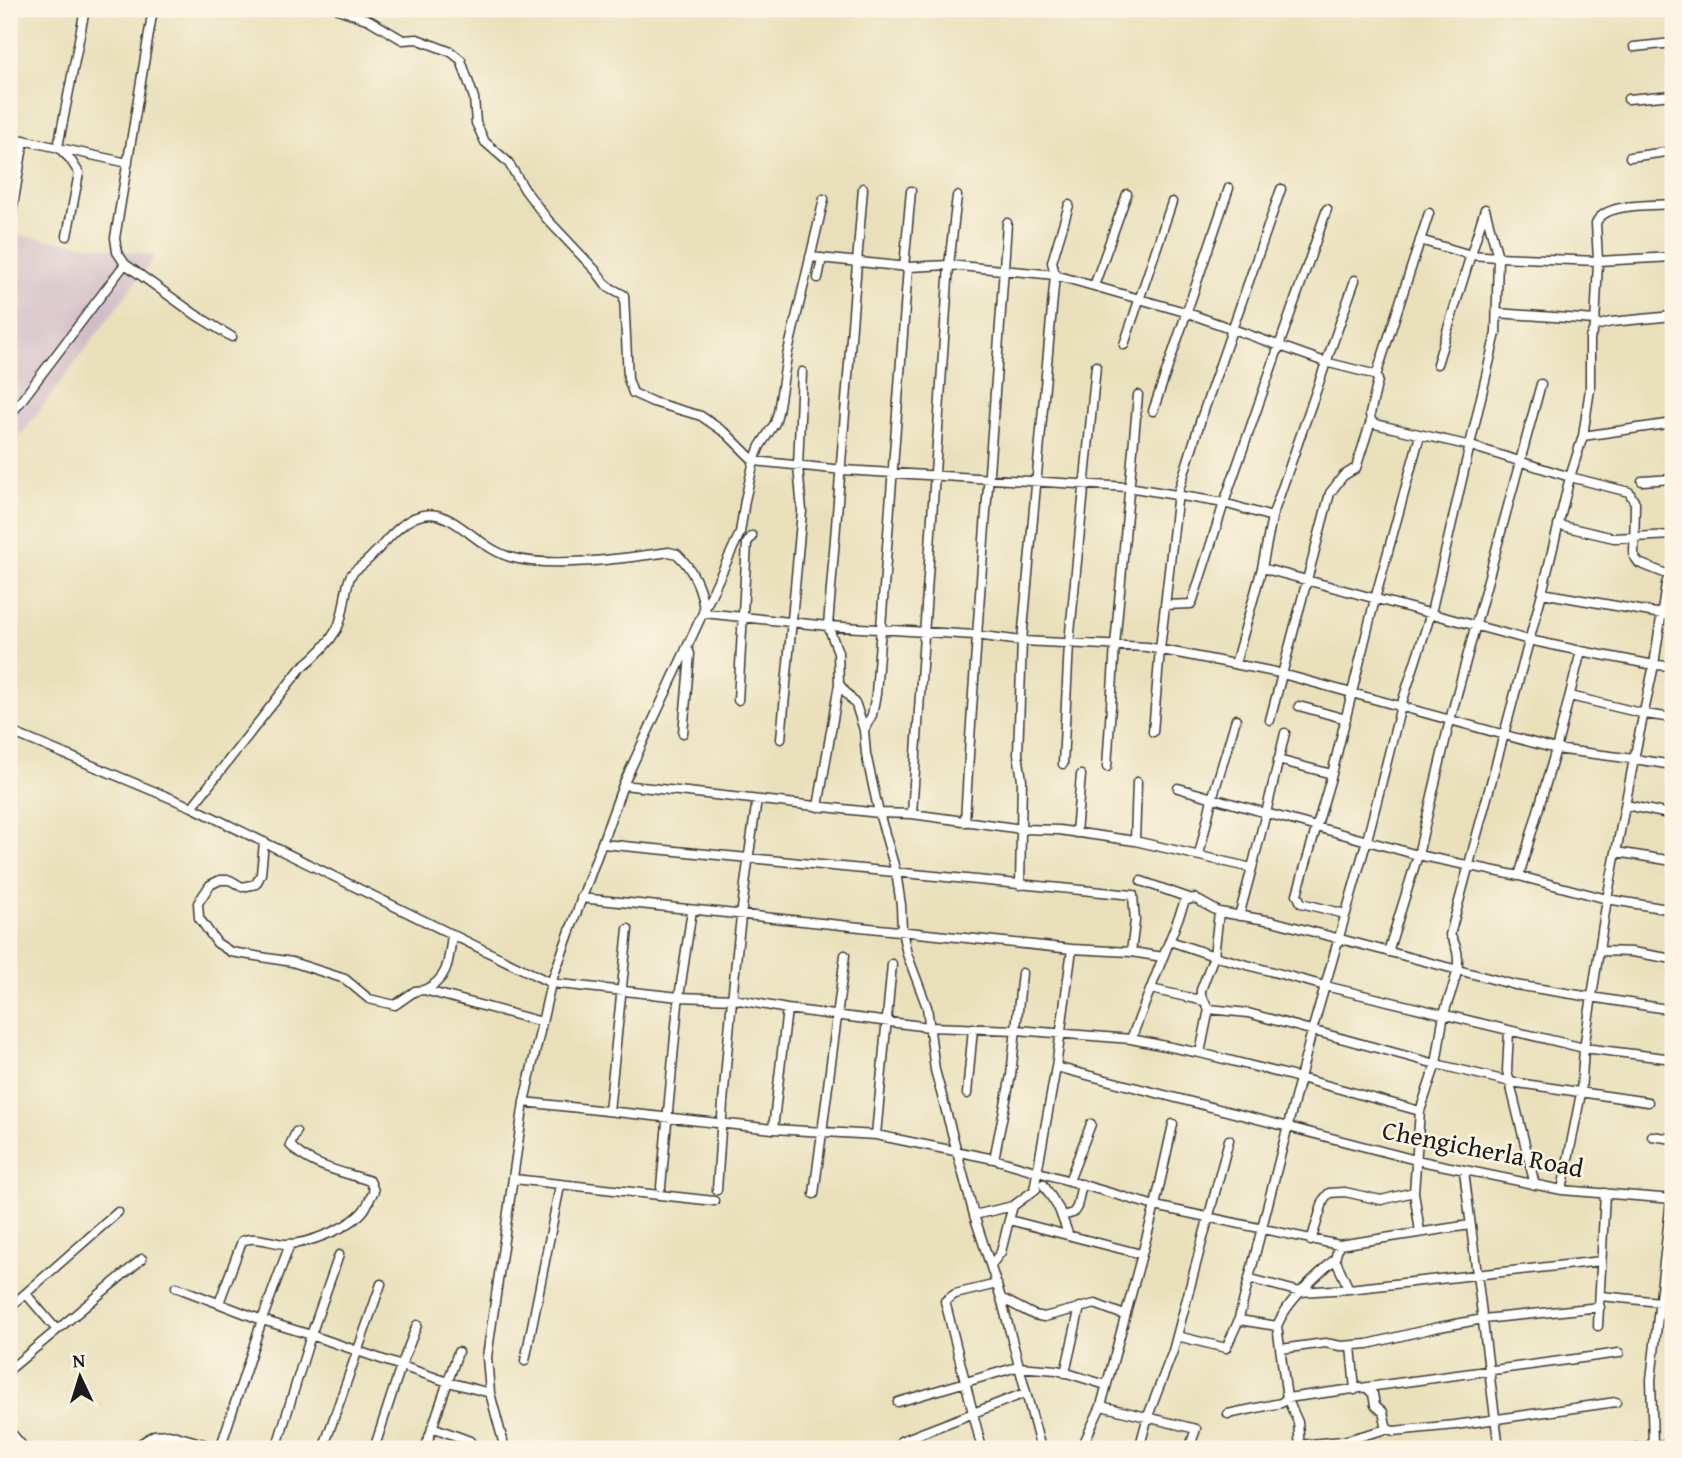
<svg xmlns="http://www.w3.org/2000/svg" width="1682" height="1458" viewBox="0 0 1682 1458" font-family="'Gentium Book Plus',serif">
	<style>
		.industrial { fill: #d2bdc7 }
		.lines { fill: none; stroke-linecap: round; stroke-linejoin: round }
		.street-casing { stroke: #3b3934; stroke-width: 11 }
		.street { stroke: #fff; stroke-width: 8 }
		.labels { text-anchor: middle; stroke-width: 5; stroke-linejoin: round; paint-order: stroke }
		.street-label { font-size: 26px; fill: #1c1c1c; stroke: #fcf5e5 }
	</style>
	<rect width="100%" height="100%" fill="#fcf5e5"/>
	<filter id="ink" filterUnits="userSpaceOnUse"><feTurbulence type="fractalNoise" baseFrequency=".0143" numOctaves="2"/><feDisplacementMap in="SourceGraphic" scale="14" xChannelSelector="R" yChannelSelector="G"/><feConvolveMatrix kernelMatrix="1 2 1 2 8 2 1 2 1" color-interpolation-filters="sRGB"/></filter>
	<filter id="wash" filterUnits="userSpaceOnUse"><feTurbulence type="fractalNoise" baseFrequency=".00686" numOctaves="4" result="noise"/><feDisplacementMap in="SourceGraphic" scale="28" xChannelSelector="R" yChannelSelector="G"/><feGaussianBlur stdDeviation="1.57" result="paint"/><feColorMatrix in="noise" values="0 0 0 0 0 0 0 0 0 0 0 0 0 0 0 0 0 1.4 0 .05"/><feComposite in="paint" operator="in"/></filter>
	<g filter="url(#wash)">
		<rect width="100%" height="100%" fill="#e9e0bb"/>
		<path class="industrial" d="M9,234L156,255L9,451Z"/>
	</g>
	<g filter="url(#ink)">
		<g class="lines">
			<defs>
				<path id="street" d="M338,9L369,20L403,40L417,39L451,52L461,60L474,98L476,123L485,142L508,162L525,190L547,219L596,271L607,286L624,295L628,379L633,393L653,402L701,416L727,434L754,461L843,470L1128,487L1224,503L1272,517L1262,568L1529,640L1581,651L1556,749L1519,876L1418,855L1266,813L1252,868L1135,841L1059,830L1022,829L912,814L879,813L623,785
					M9,28L11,9
					M1634,47L1673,43
					M1628,99L1673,95
					M9,137L128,163
					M1630,157L1673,151
					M863,188L828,626L838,652L839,684L856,705L864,730L866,754L879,813L896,872L901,905L902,931L907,954L927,1007L935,1070L974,1215L1001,1298L1041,1449
					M1069,205L1052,262L1055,275L1185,312L1325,362L1369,373L1376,376L1378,380L1370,414L1371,421L1375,424L1471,446L1570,477L1583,436L1673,423
					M10,224L24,140
					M67,236L79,173L70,159L58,147L85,9
					M1420,240L1471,255L1498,257L1485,209L1437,364
					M810,257L908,267L949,265L1055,275L1022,641L1018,754L1022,780L1020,885
					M125,264L196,315L232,337
					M904,267L911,191
					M818,278L822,258
					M1094,286L1127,194
					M1497,313L1595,320
					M1595,326L1598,261L1596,223C1605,202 1653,206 1673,204
					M1124,345L1172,202
					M1376,376L1429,213
					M1153,411L1229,188
					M9,417L125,264L117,252L115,238L153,9
					M1583,436L1590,389V338L1595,326L1611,322L1673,316
					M1642,481L1673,479
					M1272,517L1355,280
					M1558,525L1614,538L1673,535
					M1542,593L1673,616
					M1165,605L1191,604L1193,600L1224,503L1327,209
					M1581,651L1654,665L1666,584L1669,575L1673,571
					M1235,664L1262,568
					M1570,696L1645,714L1673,718
					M738,700L747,543L752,536
					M1299,706L1346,719
					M1270,720L1330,493L1343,476L1356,468L1371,421
					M864,730L872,715L876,694L908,267
					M9,731L192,807L551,983L679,997L734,999L787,1009L929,1027L1017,1030L1131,1039L1200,1053L1300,1078L1420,1111L1414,1192L1420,1232
					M1153,732L1160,649L1178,493L1201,419L1281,189
					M683,733L690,654L687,647
					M781,739L802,511L798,466L802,372
					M1278,760L1332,774
					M1063,764L1069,643L1096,366
					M1673,765L1634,759L1607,899L1584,1048L1673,1059
					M1107,767L1115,645L1138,395
					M1178,788L1266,813L1285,733
					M1626,805L1673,815
					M192,807L301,668C314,658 329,643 337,629C345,613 344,593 350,577C352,572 357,569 361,566C375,555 385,540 399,528C443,489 467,544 510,557C550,569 627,558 669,552L677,554C693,569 703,591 704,613L828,626L975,635L1022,641L1147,647L1275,672L1556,749L1634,759L1654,665L1673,666
					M818,807L839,684
					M912,814L949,265L957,196
					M965,822C976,622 994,423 1007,223
					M1076,833L1081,775
					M1135,841L1137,782
					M264,842L261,874L256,884L242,887L230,880H220L210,885L198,903L199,918L217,943L231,952L292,962L345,979L369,999L395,1005L415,991L424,990L542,1022
					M603,844L1133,895L1135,921L1131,952
					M1616,852L1673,861
					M1199,855L1212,799L1236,719
					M1519,876L1607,899L1673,910
					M1141,881L1189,898
					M581,898L1072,949L1131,952L1163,957
					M1345,914L1301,903L1297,894L1332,774L1375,599L1420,435
					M1239,916L1252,868
					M1170,941L1214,956L1219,912
					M1600,951L1632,952L1673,959
					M1388,952L1418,855L1450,720L1541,384
					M1022,973L1011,1075L994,1159L1155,1206L1339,1245L1470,1225
					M1151,989L1204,1001
					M424,990C449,980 449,959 452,934
					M1209,1009L1201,996V990L1214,956L1325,986L1584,1048L1581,1093L1562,1190
					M1509,1031L1507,1071L1535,1185
					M1131,1039L1185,901L1194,898L1219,912L1272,921L1515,985L1673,1010
					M1200,1053L1209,1009L1248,1013L1436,1064C1439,1047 1441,1030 1444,1014C1451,988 1468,961 1450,935L1542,593L1570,477L1629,492L1635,503L1634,556L1639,563L1669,575
					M1056,1067L1416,1160L1562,1190L1673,1199
					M967,1094L973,1028
					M524,1102L773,1129L787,1009
					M609,1111L628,929
					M1420,1111L1436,1064L1511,1082L1648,1102
					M773,1129L876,1135L994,1159
					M876,1135L892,964
					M1652,1136L1673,1139
					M1464,1171L1499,1449
					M514,1179L714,1201
					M1069,1181L1091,1124
					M1043,1184L1059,1209L1069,1236
					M661,1187L678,1004L692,910
					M717,1190C725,1061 737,928 757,800
					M1034,1190L1056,1067L1072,949
					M814,1194L845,955
					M1013,1206L1036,1189
					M974,1215L1013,1206L1009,1220L1141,1254
					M1062,1216L1073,1213L1077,1207L1082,1184
					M1311,1241L1324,1199L1329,1193L1345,1192L1381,1200L1414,1192
					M991,1265L1001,1252L1009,1220
					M1251,1279L1300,1292L1349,1289L1335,1259L1339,1245
					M176,1287L262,1320L290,1244
					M1349,1289L1601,1261
					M26,1294L56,1329
					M1601,1296L1660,1302
					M1001,1298L1034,1315L1044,1317L1095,1304L1124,1315
					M219,1303L242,1241C255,1235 271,1243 285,1244C306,1245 350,1228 364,1210C368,1205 370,1197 374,1191L370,1181C344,1172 308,1166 290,1145L296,1132
					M9,1308L118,1212
					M1239,1320L1277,1326
					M1598,1326L1605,1193
					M1177,1336L1226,1348L1238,1322L1312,1031L1367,840L1401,706L1431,613L1496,333L1498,257L1598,261L1673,257
					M1351,1346L1355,1390
					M1281,1349L1325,1343L1341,1346L1368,1344L1434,1328L1483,1319L1600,1307
					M525,1361L560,1186
					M9,1370L142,1259
					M1065,1373L1080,1307
					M1368,1389L1373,1394L1375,1405L1383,1412L1387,1429L1394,1431L1455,1425L1616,1402
					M898,1402L1017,1367L1057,1370L1106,1385
					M1101,1406L1196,1429L1189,1449
					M1228,1414L1281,1403L1287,1398L1619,1353
					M432,1427L470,1441L473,1449
					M9,1430L25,1449
					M901,1441L1025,1393
					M1653,1444L1651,1380L1671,1199
					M1299,1445L1343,1441L1387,1429
					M132,1449L154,1435L169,1434L222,1449
					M220,1449L262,1320L311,1335L339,1255
					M276,1449L311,1335L448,1382L490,1393
					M323,1449L381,1284
					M374,1449L401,1366L417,1325
					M425,1449L458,1352
					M505,1449L490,1393L487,1357L524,1102L551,983L623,785L740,533L745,500L754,461L760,446L775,423L778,412L787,356L824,199
					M982,1449L945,1301L955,1294L997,1284
					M1081,1449L1101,1406L1155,1206L1173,1124
					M1139,1449L1148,1416L1173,1351L1229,1140
					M1300,1449L1298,1422L1287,1398L1277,1326C1288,1299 1314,1279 1335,1259
					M1618,1449L1673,1444"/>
			</defs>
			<use href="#street" class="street-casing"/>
			<use href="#street" class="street"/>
		</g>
	</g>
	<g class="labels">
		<g class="street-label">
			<text transform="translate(1483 1149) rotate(11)" y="9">Chengicherla Road</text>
		</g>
	</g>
	<rect width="1682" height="1458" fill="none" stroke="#fcf5e5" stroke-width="35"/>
	<g transform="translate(80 1377) rotate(356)" stroke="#fcf5e5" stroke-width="5" paint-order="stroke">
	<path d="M0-5L12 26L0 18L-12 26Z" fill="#1c1c1c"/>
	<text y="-10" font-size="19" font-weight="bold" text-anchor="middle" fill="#1c1c1c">N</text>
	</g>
</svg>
